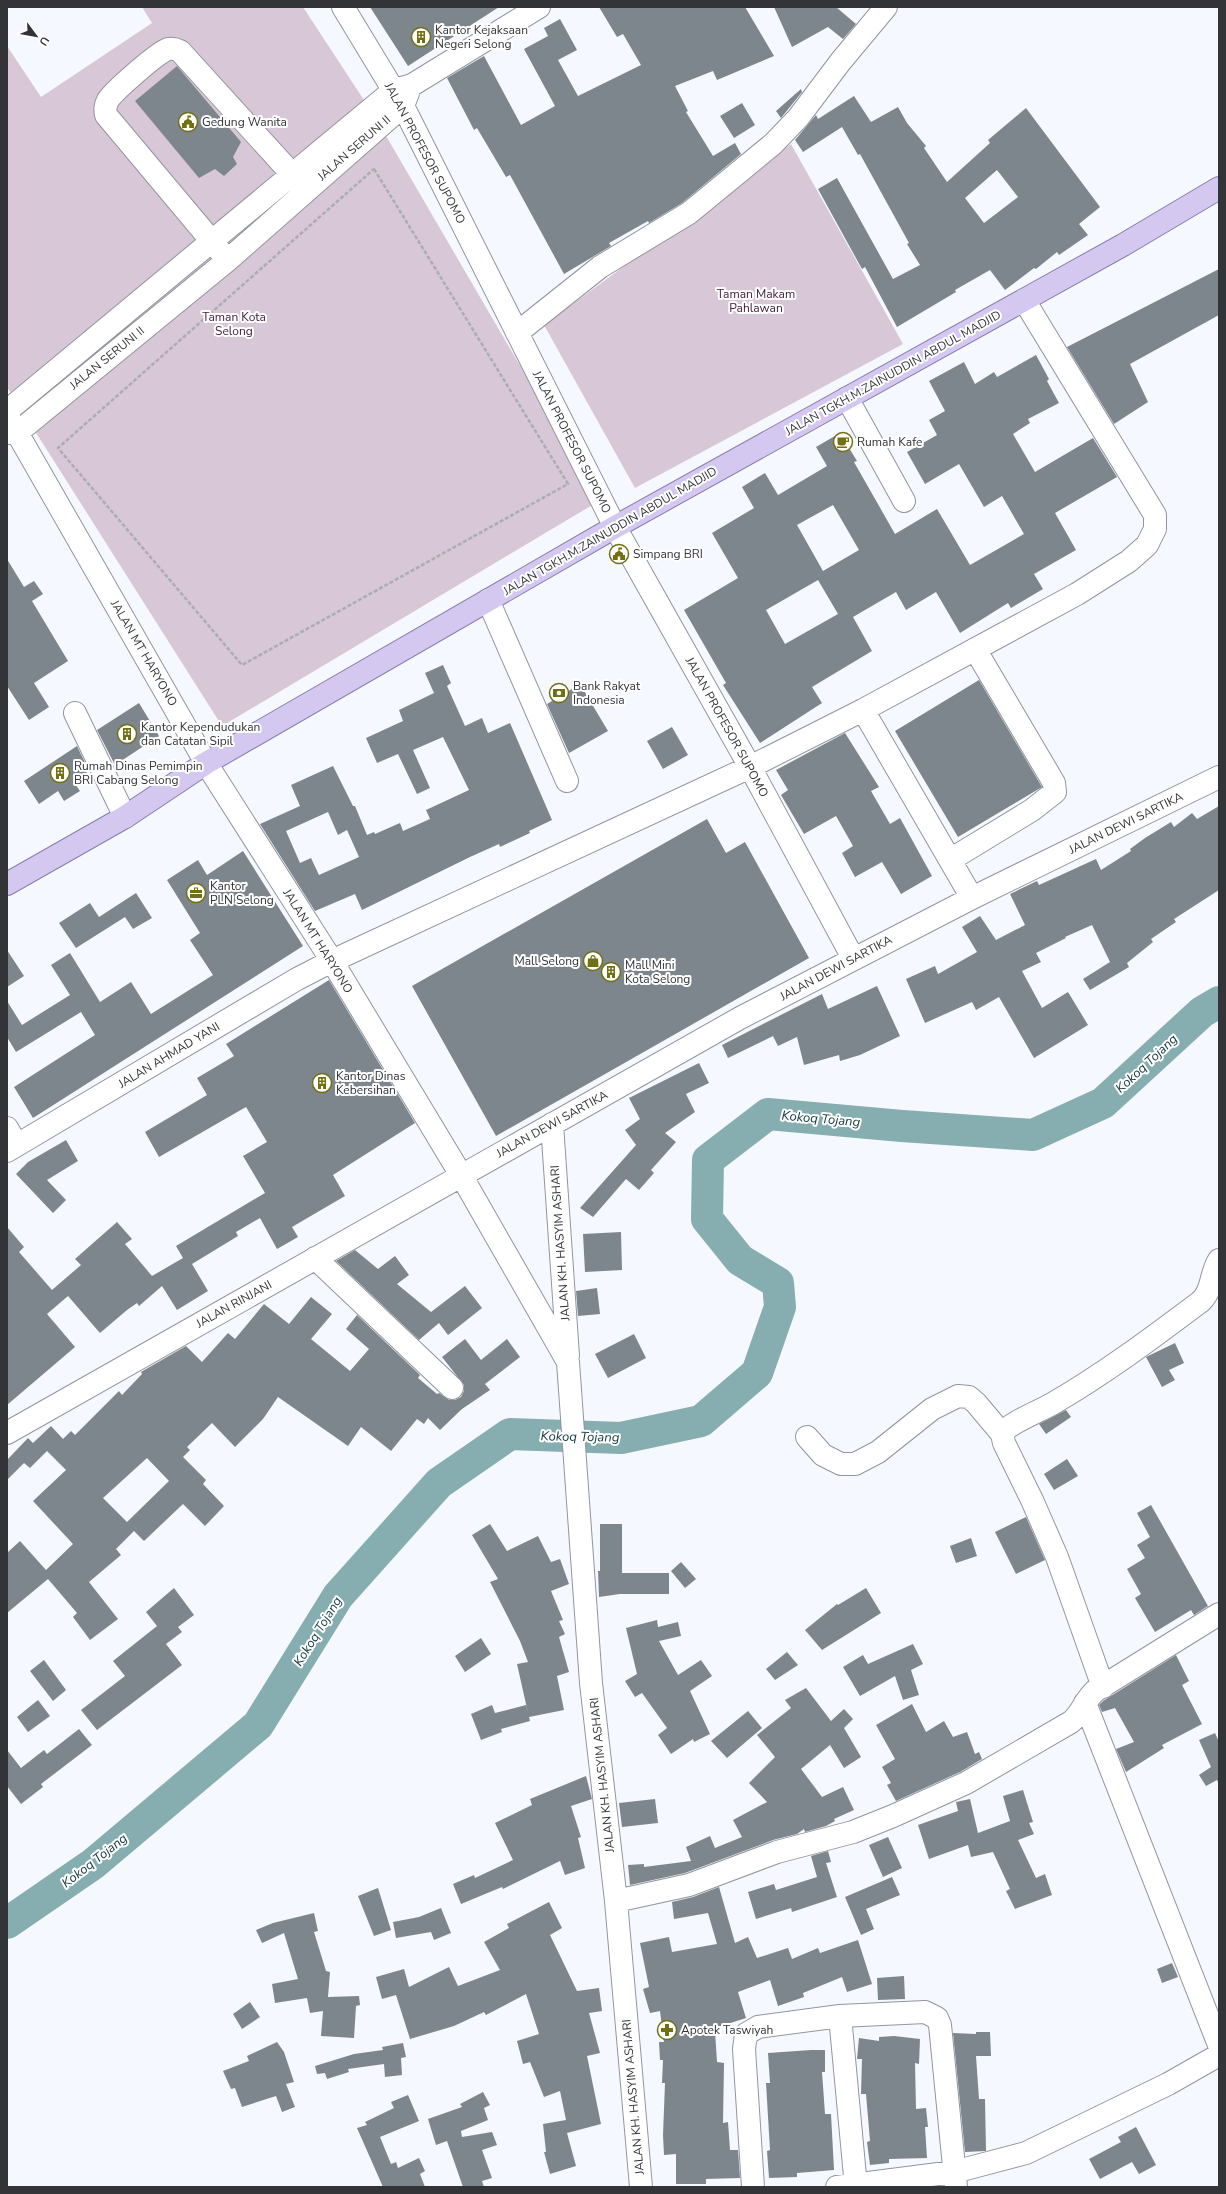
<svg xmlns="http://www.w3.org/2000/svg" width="1226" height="2194" viewBox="0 0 1226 2194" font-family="'Nunito Sans',sans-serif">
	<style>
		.green { fill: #d8c7d6 }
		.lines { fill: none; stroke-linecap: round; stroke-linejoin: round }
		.river { stroke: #86adb0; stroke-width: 32 }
		.building { fill: #7d868c; fill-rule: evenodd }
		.minor-casing { stroke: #91959e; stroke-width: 24 }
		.major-casing { stroke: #897daa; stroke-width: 24 }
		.path { stroke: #aaadb2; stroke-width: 2.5; stroke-dasharray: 4 2; stroke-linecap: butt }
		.minor { stroke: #fff; stroke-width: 22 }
		.major { stroke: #d4c8f1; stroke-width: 22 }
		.labels { text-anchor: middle; stroke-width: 4; stroke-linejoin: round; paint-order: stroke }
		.poi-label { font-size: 12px; fill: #323437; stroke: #fff; text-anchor: start }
		.street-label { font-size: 12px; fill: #323437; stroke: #fff }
		.park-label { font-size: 12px; fill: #432041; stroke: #fff }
		.water-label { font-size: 13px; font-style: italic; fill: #10373b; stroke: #fff }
	</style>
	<rect width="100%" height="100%" fill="#f5f8fe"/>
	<path class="green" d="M142,7H303L375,117L599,501L222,726L7,387V46L41,97L152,23Z
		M791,144L903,344L635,488L544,325Z"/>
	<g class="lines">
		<path class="river" d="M7,1923L93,1864L258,1725L338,1596L439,1483L510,1434L621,1438L701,1421L757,1373L780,1307L778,1283L740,1260L707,1219L708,1160L768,1114L902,1126L1033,1135L1103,1103L1202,1012L1219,1002"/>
	</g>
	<path class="building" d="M370,7H499L408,66Z
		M599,7H745L774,56L717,80L713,71L675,86L688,111L686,112L713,156L735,143L741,154L682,203L649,223L648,221L609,243L611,246L564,274L510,175L506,177L477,128L474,130L447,78L484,56L521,125L555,106L524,49L548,36L544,28L560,19L577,50L558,60L578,96L641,65L623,34L617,37Z
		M774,7H836L856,24L843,39L828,27L792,47Z
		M177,66L241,142L233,157L237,164L224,176L215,169L199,178L135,101Z
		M801,89L802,92L781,118L776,111Z
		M854,96L871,122L898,107L907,123L926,146L924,148L947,182L990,143L988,140L1026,108L1100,207L1079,224L1088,235L1059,255L1057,252L1036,269L1034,268L1005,290L990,270L955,290L956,292L897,327L865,267L862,269L818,189L837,178L893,279L920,265L907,244L909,243L860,154L858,155L842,127L803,152L795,140L816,115L818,119ZM997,170L1018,197L984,223L965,198Z
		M742,103L755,125L734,138L720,116Z
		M1219,269V315L1130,364L1148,402L1114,424L1067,347Z
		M1036,355L1049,379L1047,381L1059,403L1028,419L1030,423L1013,434L1035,472L1093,438L1117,477L1055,513L1076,550L1034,574L1043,589L1011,608L1008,603L960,633L936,592L906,610L896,592L853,617L872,651L812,687L822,703L760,743L723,685L726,683L684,610L738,578L712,533L754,508L742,487L765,473L778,495L827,466L816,447L840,433L857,461L854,462L895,534L937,509L970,565L1024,534L1002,496L984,507L959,464L925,484L907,452L937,435L929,420L945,411L929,381L964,362L975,384L994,372L997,377ZM833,505L859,550L823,571L797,525ZM818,580L838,614L785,644L766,610Z
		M7,559L24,587L34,581L43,594L32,601L68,661L34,683L49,707L29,720L7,686Z
		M443,665L451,683L447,686L465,726L482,718L488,733L510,723L552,820L529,831L530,833L500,847L499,844L470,857L362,910L355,894L315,911L260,824L300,806L291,785L333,766L353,806H355L367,835L374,832L375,834L400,823L403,831L430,819L426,810L469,790L443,737L413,750L430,788L417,794L398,754L377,763L366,738L403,721L399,710L434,693L425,673ZM328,812L338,835L347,830L359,857L319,875L311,858L300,863L286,831Z
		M979,680L1042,787L958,837L895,731Z
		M580,684L608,731L569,753L547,704Z
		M139,703L159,736L115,765L97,730Z
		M672,727L688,755L663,769L647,741Z
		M845,733L879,787L871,791L890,824L900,818L932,876L901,894L882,862L855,877L842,853L853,846L836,816L804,834L781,795L788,790L776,770Z
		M77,746L89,771L73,781L80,791L64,801L58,791L39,804L24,781Z
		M1219,806V890L1174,919L1176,922L1151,939L1153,942L1127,963L1129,967L1090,990L1083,979L1110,962L1092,925L1065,937L1066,938L1036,953L1041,962L1022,971L1042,1008L1068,992L1088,1025L1034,1058L999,997L976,1010L972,1002L925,1023L906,979L935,966L938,974L977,952L962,927L980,916L996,940L1025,925L1010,894L1037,881L1039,885L1096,859L1101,870L1131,851L1130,849L1145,838L1171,822L1174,827L1192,813L1197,819Z
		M707,819L726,853L745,842L809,958L496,1136L412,986Z
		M243,851L303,946L33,1118L14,1087L95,1035L81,1012L16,1052L7,1037V1001L22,1025L70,995L51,965L70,953L100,1002L131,982L151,1014L213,975L190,940L200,933L167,880L198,860L207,875Z
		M136,893L152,918L133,929L125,917L76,948L59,923L90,903L99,917Z
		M7,950L24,976L7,987Z
		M329,980L415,1123L333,1175L345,1196L292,1227L298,1237L277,1249L260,1218L236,1232L238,1236L192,1264L208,1291L177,1310L162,1286L139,1306L137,1303L127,1310L100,1333L68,1296L47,1314L75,1347L7,1405V1227L24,1247L19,1252L52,1290L81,1265L75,1259L117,1222L132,1239L125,1244L152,1276L183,1258L176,1246L265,1193L243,1156L267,1142L246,1107L159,1157L145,1132L207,1095L197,1078L234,1056L226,1044Z
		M877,986L900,1036L860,1055L840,1061L839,1055L804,1065L797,1037L778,1046L773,1036L728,1058L722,1045L822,994L828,1009Z
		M699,1063L709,1083L686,1094L695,1112L665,1133L676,1142L651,1170L654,1173L639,1190L626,1179L593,1217L580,1208L636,1145L625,1130L640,1119L629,1098Z
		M66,1140L78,1161L47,1180L66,1200L53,1213L16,1174L28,1162Z
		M621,1232L622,1270L585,1272L583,1234Z
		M355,1250L378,1269L395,1256L409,1275L397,1284L431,1312L465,1286L482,1308L448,1335L439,1323L419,1340L336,1261Z
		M597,1288L600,1314L578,1316L576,1291Z
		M311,1297L332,1314L311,1339L350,1371L369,1349L346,1329L357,1315L420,1375L418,1378L437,1394L439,1393L449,1400H455L461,1397L464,1391V1385L442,1357L465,1339L481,1360L507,1339L520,1357L485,1384L490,1390L462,1409L440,1430L428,1418L424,1424L417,1419L391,1451L361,1427L348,1446L278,1397L263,1419L235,1447L212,1423L187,1447L190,1450L183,1457L206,1480L203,1484L224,1506L205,1526L183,1504L144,1541L134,1531L116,1549L121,1555L89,1582L118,1619L90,1640L73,1617L77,1613L48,1579L7,1613V1553L20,1541L46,1570L73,1544L33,1501L66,1470L47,1451L30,1468L24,1463L7,1480V1460L28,1438L33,1443L51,1426L63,1439L71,1431L75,1435L119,1391L122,1395L142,1374L141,1372L186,1346L202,1362L228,1333L235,1339L264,1304L289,1324ZM147,1458L169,1481L127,1522L103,1498Z
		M634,1334L646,1358L608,1378L595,1354Z
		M1175,1343L1184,1363L1169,1370L1175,1380L1162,1387L1146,1357Z
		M1066,1410L1071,1417L1046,1434L1039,1424Z
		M1067,1459L1078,1476L1054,1490L1044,1474Z
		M1151,1505L1208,1606L1194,1615L1191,1610L1155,1632L1135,1598L1141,1594L1127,1569L1145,1558L1137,1545L1150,1537L1137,1513Z
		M1026,1517L1045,1560L1016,1574L995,1532Z
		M490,1524L507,1551L538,1536L551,1562L560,1559L569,1584L551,1591L563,1620L559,1621L565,1634L559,1637L569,1672L557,1676L564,1710L529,1717L530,1721L501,1729L502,1732L481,1740L471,1714L492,1705L495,1713L526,1705L528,1713L517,1664L528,1662L520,1641L490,1582L498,1579L472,1535Z
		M600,1524H622V1573H669V1594H620L599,1597L598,1571H600Z
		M971,1538L977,1556L956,1563L950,1546Z
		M681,1562L696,1579L685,1588L671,1571Z
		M174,1588L194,1615L178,1627L182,1632L166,1644L182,1665L97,1730L81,1710L125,1676L113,1661L157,1626L146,1612Z
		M866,1588L881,1613L822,1650L805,1630L837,1604L838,1605Z
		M657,1620L658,1627L678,1622L681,1636L659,1641L678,1675L701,1660L712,1676L690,1691L710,1734L694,1742L693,1739L671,1754L658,1735L667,1728L642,1693L635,1697L625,1681L637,1674L626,1628Z
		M481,1638L491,1654L465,1672L455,1656Z
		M913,1644L923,1664L911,1670L919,1695L903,1700L895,1676L860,1696L843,1667L863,1655L868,1664Z
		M787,1652L798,1665L775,1680L766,1669Z
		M1176,1655L1189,1681L1182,1685L1202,1724L1162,1745L1164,1748L1126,1772L1116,1749L1134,1742L1115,1708L1102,1712L1099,1705L1103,1701Z
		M44,1660L66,1690L53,1701L30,1671Z
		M806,1688L831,1721L844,1709L853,1719L844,1728L861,1757L844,1768L830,1745L801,1769L822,1797L843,1787L854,1810L834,1819L835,1821L826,1826L805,1832L804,1829L797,1834L773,1840L685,1873L630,1885L628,1865L644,1864V1867L691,1861L686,1847L710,1836L715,1848L742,1837L733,1820L767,1802L749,1783L775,1757L757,1735L791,1708L785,1700Z
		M38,1700L50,1716L28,1732L17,1717Z
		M912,1704L926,1732L944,1721L953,1737L967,1732L975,1754L979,1752L982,1759L960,1772L896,1801L887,1785L891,1783L882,1767L895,1759L876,1725Z
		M748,1711L762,1728L727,1758L711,1741Z
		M79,1729L92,1745L41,1784L43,1787L21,1804L7,1786V1750L21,1768L44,1750L47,1754Z
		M1215,1733L1219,1742V1784L1217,1780L1206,1786L1199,1775L1211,1767L1199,1740Z
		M586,1776L592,1799L571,1806L581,1837L578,1838L585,1868L565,1875L560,1861L503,1889L502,1887L461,1904L453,1884L474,1875L475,1878L513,1860L495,1823L532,1805L530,1799Z
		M1023,1790L1033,1822L1029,1823L1034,1834L1018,1840L1036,1878L1045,1874L1052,1895L1015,1909L1006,1891L1010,1889L993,1852L971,1857L968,1845L929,1859L918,1825L958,1811L956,1802L970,1799L978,1833L1010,1821L1003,1796Z
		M655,1799L658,1823L622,1827L619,1803Z
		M888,1837L902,1868L883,1877L869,1845Z
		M828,1851L831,1862L826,1863L837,1897L792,1912L791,1908L756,1919L748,1892L774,1884L776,1890L817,1877L811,1856Z
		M892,1877L900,1895L866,1909L874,1929L861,1935L845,1897Z
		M719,1887L735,1943L748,1937L757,1958L788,1948L792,1959L818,1948L820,1953L858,1940L872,1984L847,1992L842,1977L803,1993L804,1997L778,2006L770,1980L738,1992L746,2018L718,2027V2030L715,2031L717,2062L724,2063L723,2123L728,2122L730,2150H738L740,2178L706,2179V2184H676V2154L664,2155L663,2135L665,2083H662L663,2060H660L659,2042H664L660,2011L650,2013L643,1989L649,1987L640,1943L669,1937L672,1952L717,1944L708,1913L674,1919L672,1902L693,1897Z
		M378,1888L391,1930L374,1936L358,1896Z
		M549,1902L562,1928L550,1935L577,1991L599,1988L602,2011L589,2013L600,2053L587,2056L601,2124L567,2133L576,2166L550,2174L544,2152H546L543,2124L566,2120L560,2091L544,2097L530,2062L523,2064L517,2041L539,2034L526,1994L486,2015L484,2012L454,2026L410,2039L396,1995L382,1999L376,1977L404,1969L409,1987L449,1967L458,1986L500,1970L484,1942L509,1928L507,1924Z
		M441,1908L451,1933L434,1940L431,1932L396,1938L393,1922L419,1917Z
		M314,1913L318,1931L314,1932L326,1971L330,1972L328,1997L359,1996L360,2005L356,2006L354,2038L321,2036L323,2011L310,2013L307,1998L275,2003L272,1984L298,1979L284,1933L262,1943L256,1930L273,1923Z
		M1172,1963L1178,1977L1162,1983L1157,1969Z
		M904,1976L905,1999L878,2000L877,1978Z
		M250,2002L260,2017L242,2029L233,2014Z
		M976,2032H990L991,2056H976L979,2099H985L986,2151L965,2152L953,2033L976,2034Z
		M894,2036L920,2039L919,2064L915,2063L916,2109L926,2108L928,2127H925L927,2158L889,2159V2163L870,2165L867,2142L870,2141L866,2094H861L862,2059H857L859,2038L879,2041V2037Z
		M277,2042L284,2052L294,2082L286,2084L295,2107L282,2112L276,2096L242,2107L235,2088L231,2089L223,2071L249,2061L247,2056Z
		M403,2043L406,2057L401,2058L402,2075L385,2077L384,2064L348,2069L349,2072L327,2079L325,2073L317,2074L315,2066L354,2054L383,2050L382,2047Z
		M811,2050H825V2072H822L825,2114H831L834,2170L797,2173V2177L769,2178L767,2151L770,2150L766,2083H770L768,2053Z
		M483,2092L490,2105L484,2108L488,2120L461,2131L462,2137L492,2132L497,2145L482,2150L492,2178L482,2181L484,2187H463L447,2141L436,2145L428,2119L462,2107L460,2104Z
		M408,2095L419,2121L380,2137L391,2164L396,2162L398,2168L419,2158L425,2171L420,2174L425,2187H383L357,2128L367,2125L365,2122L394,2108L391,2102Z
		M1136,2127L1156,2165L1139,2174L1132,2162L1100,2179L1089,2159L1121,2142L1118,2137Z"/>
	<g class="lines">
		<defs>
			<path id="minor" d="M343,7L403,106L615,527L750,767L853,958
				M220,251L106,115C105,109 105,106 108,100C115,90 157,53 168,49C173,48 176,49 180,51L301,184
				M517,333L600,267L689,213L773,144L798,118L841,61L886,7
				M847,398L904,501
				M7,411L394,90L412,85L539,7
				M7,415L206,763L332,961L461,1175L568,1362L591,1683L616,1901L641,2187
				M7,433L18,432L228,260L403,106L408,93
				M488,600L567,781
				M863,710L972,898
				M75,713L125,817
				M950,860L1032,810L1055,792L1054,783L975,649
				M552,1124L568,1356
				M7,1128L17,1145
				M7,1151L297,979L332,961L750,767L863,710L1077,594L1129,561L1147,545L1155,529V515L1024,300
				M315,1258L452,1388
				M7,1433L740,1018L972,898L1219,777
				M807,1437L823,1455L841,1464H855L878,1452L932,1409L958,1396L969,1397L976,1403L1002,1434
				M1103,1687L1057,1557L1032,1500L1004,1443L1002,1434C1007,1424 1040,1411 1052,1404C1104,1374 1152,1338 1200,1302C1213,1291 1210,1274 1219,1260
				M1085,1703L1219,2045
				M616,1901L689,1885L777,1852L853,1832L893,1816L966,1783L1071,1722C1082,1713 1085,1700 1095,1691L1219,1614
				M753,2187L744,2049L746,2034L758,2027L840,2016
				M837,2187L954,2172L1026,2153L1168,2084L1219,2055
				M856,2187L840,2016L925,2012L937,2018L940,2025L956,2187"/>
			<path id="major" d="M7,884L125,817L206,763L615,527L1123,245L1219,188"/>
		</defs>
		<use href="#minor" class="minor-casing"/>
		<use href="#major" class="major-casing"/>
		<path class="path" d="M374,169L568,484L242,665L58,448Z"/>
		<use href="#minor" class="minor"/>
		<use href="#major" class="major"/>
	</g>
	<defs>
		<symbol id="building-ring" viewBox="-11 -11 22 22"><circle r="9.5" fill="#fff" stroke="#727013" stroke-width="1.5"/><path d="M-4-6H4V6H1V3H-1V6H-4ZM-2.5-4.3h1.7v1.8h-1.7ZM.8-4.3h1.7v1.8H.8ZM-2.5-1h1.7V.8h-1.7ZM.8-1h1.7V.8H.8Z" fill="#727013"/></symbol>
		<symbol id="civic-ring" viewBox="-11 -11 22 22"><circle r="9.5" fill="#fff" stroke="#727013" stroke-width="1.5"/><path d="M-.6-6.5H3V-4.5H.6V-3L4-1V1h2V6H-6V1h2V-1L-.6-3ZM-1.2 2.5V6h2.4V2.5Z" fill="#727013"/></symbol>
		<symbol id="cafe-ring" viewBox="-11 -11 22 22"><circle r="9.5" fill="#fff" stroke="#727013" stroke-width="1.5"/><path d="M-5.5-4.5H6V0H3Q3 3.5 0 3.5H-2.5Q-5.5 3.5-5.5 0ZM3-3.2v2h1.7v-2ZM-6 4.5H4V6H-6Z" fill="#727013"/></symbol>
		<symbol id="bank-ring" viewBox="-11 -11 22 22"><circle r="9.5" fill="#fff" stroke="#727013" stroke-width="1.5"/><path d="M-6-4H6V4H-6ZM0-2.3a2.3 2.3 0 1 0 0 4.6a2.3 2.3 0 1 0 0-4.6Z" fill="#727013"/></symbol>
		<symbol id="office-ring" viewBox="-11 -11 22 22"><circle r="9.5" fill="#fff" stroke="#727013" stroke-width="1.5"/><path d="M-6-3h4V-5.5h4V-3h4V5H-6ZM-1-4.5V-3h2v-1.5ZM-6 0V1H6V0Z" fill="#727013"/></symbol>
		<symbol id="shop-ring" viewBox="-11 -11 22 22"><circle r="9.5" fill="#fff" stroke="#727013" stroke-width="1.5"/><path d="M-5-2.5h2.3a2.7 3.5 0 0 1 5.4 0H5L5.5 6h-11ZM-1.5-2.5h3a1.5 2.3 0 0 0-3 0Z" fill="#727013"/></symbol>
		<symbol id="pharmacy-ring" viewBox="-11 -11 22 22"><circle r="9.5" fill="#fff" stroke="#727013" stroke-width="1.5"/><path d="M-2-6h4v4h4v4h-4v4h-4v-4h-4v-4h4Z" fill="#727013"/></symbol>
	</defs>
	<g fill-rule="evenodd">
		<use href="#building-ring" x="410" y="26" width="22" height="22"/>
		<use href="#civic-ring" x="177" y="111" width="22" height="22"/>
		<use href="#cafe-ring" x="832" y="431" width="22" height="22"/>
		<use href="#civic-ring" x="608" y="543" width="22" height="22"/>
		<use href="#bank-ring" x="548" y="682" width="22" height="22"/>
		<use href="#building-ring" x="116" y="723" width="22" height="22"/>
		<use href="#building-ring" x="49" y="762" width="22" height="22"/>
		<use href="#office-ring" x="185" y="882" width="22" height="22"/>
		<use href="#shop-ring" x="582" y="950" width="22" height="22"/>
		<use href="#building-ring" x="600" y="961" width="22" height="22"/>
		<use href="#building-ring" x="311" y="1072" width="22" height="22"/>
		<use href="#pharmacy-ring" x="656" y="2019" width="22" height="22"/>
	</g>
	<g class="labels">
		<g class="poi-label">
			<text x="435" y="34">Kantor Kejaksaan<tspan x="435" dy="14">Negeri Selong</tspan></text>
			<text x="202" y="126">Gedung Wanita</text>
			<text x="857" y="446">Rumah Kafe</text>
			<text x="633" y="558">Simpang BRI</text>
			<text x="573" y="690">Bank Rakyat<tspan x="573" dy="14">Indonesia</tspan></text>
			<text x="141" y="731">Kantor Kependudukan<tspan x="141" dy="14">dan Catatan Sipil</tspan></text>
			<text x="74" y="770">Rumah Dinas Pemimpin<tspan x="74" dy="14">BRI Cabang Selong</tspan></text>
			<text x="210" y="890">Kantor<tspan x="210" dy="14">PLN Selong</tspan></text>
			<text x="579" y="965" text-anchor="end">Mall Selong</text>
			<text x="625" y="969">Mall Mini<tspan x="625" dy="14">Kota Selong</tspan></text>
			<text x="336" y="1080">Kantor Dinas<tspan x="336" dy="14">Kebersihan</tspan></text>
			<text x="681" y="2034">Apotek Taswiyah</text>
		</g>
		<g class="street-label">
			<text transform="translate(354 148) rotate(-41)" y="4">JALAN SERUNI II</text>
			<text transform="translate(425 153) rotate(62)" y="4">JALAN PROFESOR SUPOMO</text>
			<text transform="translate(107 358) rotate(-39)" y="4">JALAN SERUNI II</text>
			<text transform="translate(893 373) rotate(-29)" y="4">JALAN TGKH.M.ZAINUDDIN ABDUL MADJID</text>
			<text transform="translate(572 442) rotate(63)" y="4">JALAN PROFESOR SUPOMO</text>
			<text transform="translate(610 531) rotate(-30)" y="4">JALAN TGKH.M.ZAINUDDIN ABDUL MADJID</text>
			<text transform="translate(144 653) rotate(60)" y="4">JALAN MT HARYONO</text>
			<text transform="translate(727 727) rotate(61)" y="4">JALAN PROFESOR SUPOMO</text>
			<text transform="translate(1126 823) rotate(-26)" y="4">JALAN DEWI SARTIKA</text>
			<text transform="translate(318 941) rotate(58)" y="4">JALAN MT HARYONO</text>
			<text transform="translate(836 968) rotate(-28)" y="4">JALAN DEWI SARTIKA</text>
			<text transform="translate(169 1055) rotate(-31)" y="4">JALAN AHMAD YANI</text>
			<text transform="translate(552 1124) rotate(-29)" y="4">JALAN DEWI SARTIKA</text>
			<text transform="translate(560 1243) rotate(-94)" y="4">JALAN KH. HASYIM ASHARI</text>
			<text transform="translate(234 1304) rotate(-29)" y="4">JALAN RINJANI</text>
			<text transform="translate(602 1775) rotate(-96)" y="4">JALAN KH. HASYIM ASHARI</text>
			<text transform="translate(633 2097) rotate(-95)" y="4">JALAN KH. HASYIM ASHARI</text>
		</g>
		<g class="park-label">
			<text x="756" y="298">Taman Makam<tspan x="756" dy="14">Pahlawan</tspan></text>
			<text x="234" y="321">Taman Kota<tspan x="234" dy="14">Selong</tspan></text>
		</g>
		<g class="water-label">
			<text transform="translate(1146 1063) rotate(-43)" y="5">Kokoq Tojang</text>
			<text transform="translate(821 1118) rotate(5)" y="5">Kokoq Tojang</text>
			<text transform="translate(580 1436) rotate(1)" y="5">Kokoq Tojang</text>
			<text transform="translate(317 1631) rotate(-58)" y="5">Kokoq Tojang</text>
			<text transform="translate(94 1860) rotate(-38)" y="5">Kokoq Tojang</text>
		</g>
	</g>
	<rect width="1226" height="2194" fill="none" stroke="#323437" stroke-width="16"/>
	<g transform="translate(36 36) rotate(122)" stroke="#ffffff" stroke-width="3" paint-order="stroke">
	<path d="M0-3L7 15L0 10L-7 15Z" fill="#323437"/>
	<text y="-6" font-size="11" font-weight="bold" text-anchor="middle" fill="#323437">U</text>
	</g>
</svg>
